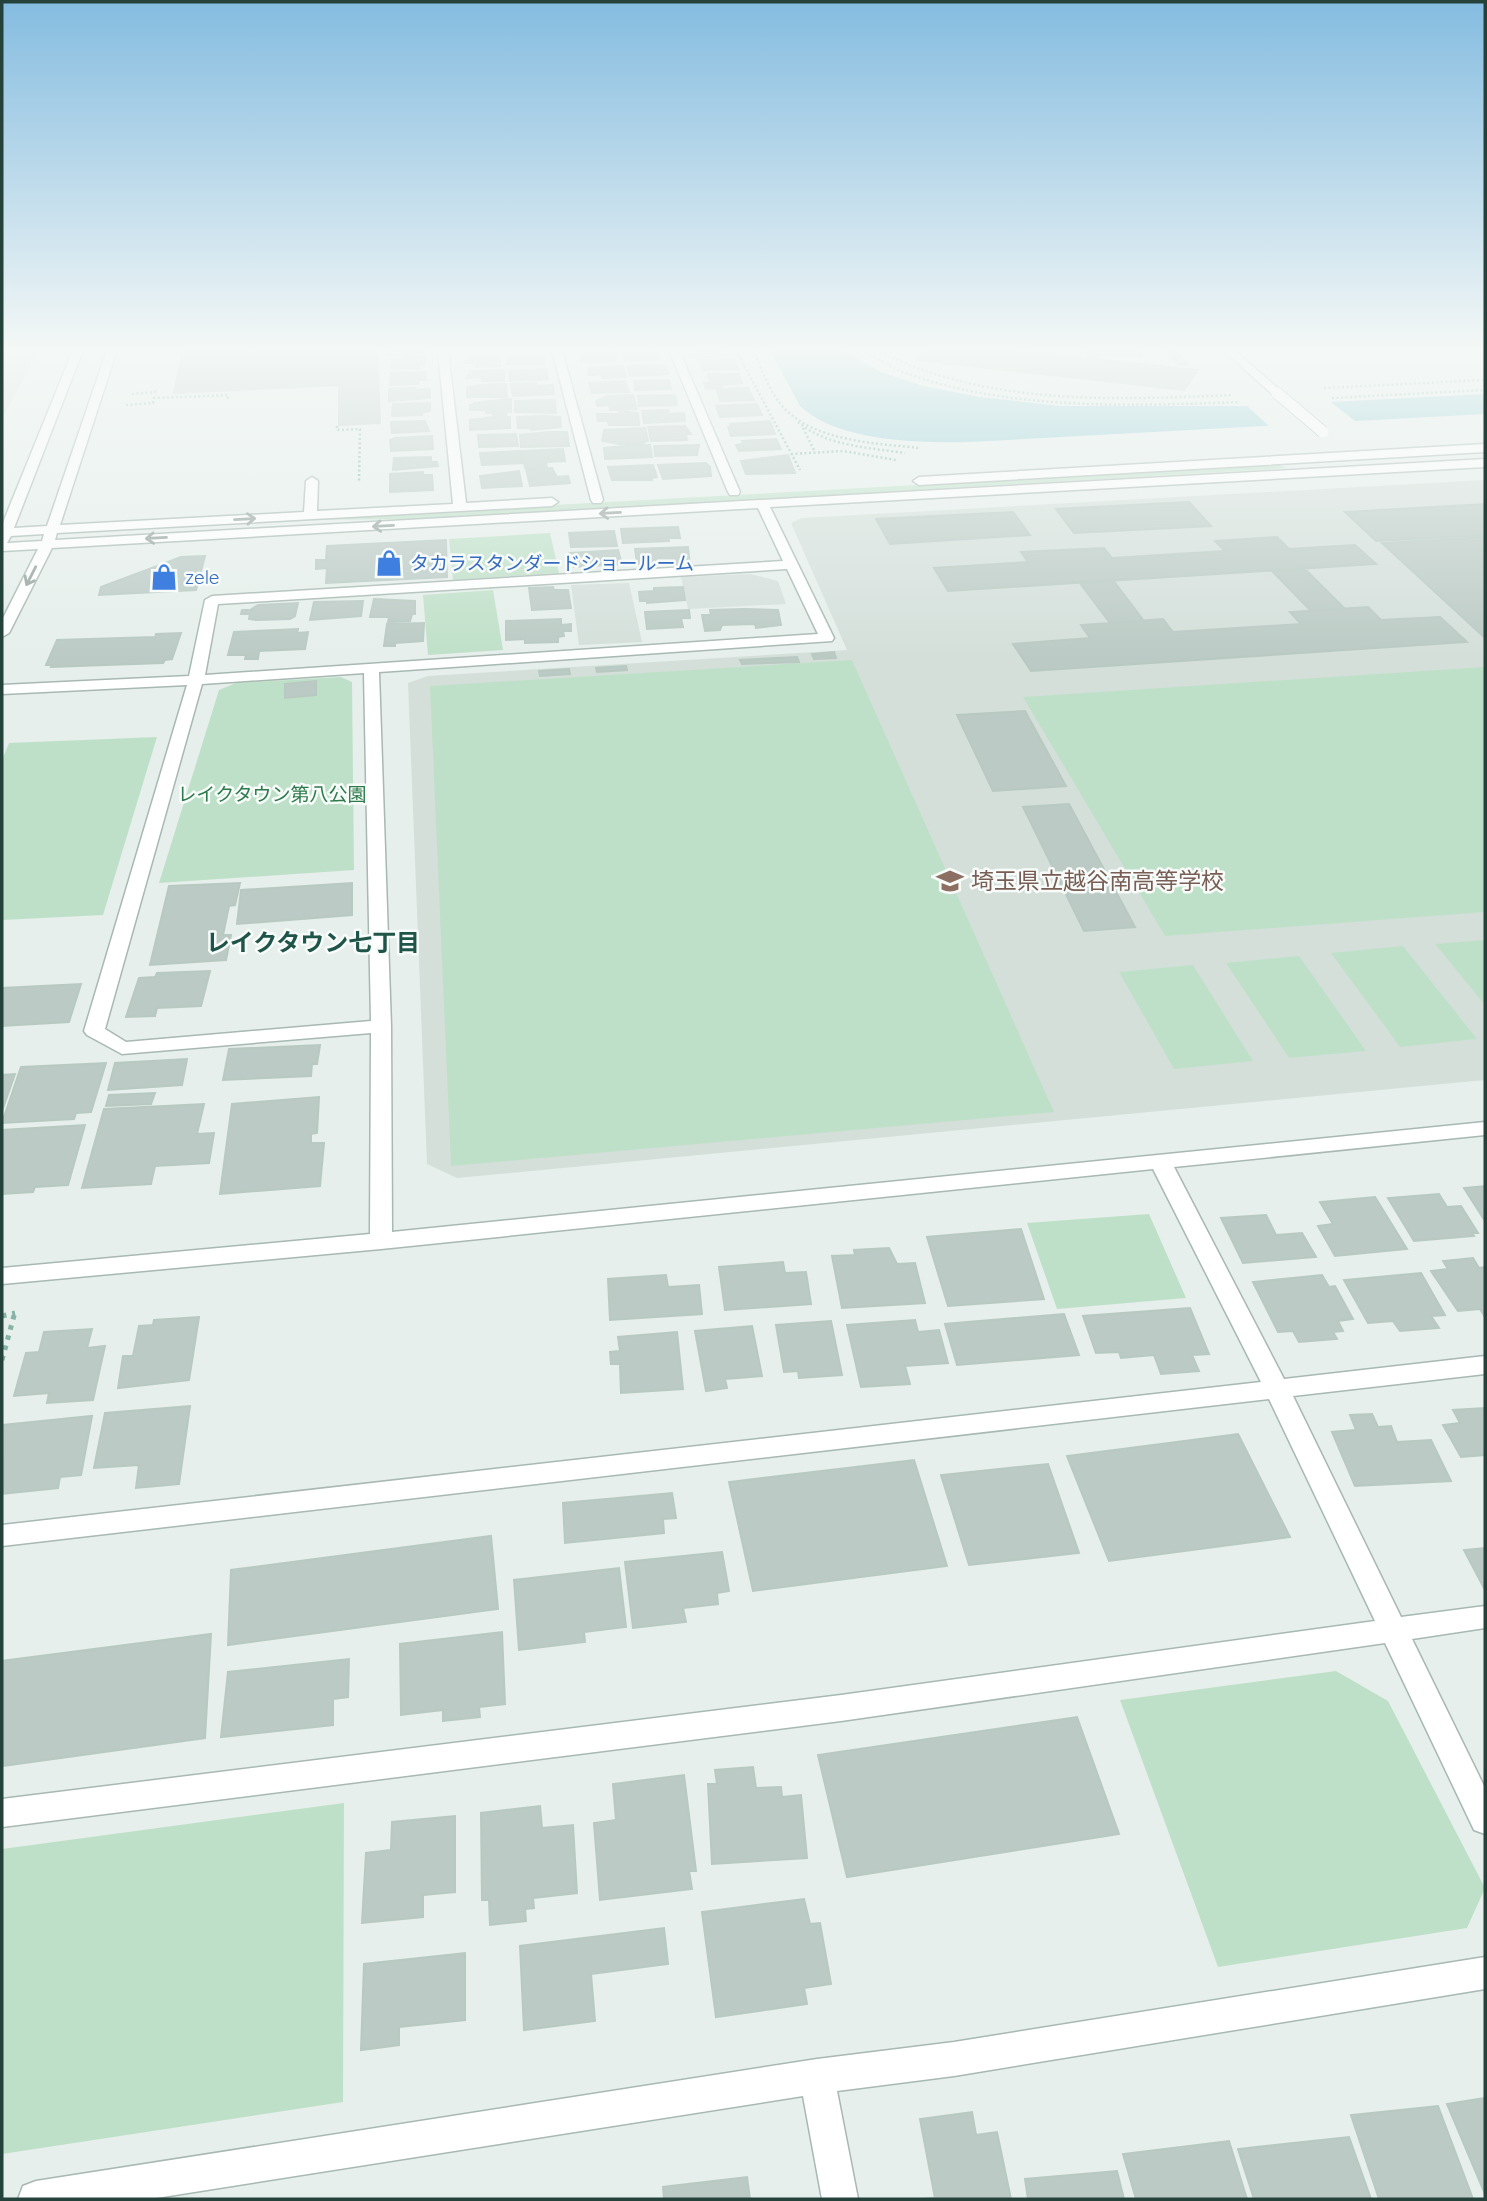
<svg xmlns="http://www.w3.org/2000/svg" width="1487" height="2201" viewBox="0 0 1487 2201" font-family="Quicksand,'Noto Sans JP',sans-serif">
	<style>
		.built { fill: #d4dfda }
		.green { fill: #bfe0c8 }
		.water { fill: #8ec9d4 }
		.pier { fill: #e6efeb }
		.building { fill: #bbcac4; stroke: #b8c9c2; stroke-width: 2 }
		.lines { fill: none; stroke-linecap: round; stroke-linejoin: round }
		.minor-casing { stroke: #a8b8b2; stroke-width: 3 }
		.path-far1 { stroke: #86b3a5; stroke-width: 2.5; stroke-dasharray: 2 2.5; stroke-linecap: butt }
		.path { stroke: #86b3a5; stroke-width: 5; stroke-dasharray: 4.5 6; stroke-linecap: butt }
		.minor { fill: #fff; fill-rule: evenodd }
		.minor-bridge-casing { stroke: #a8b8b2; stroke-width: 13; stroke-linecap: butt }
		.minor-bridge { stroke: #fff; stroke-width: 11 }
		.oneway { stroke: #92a09c }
		.labels { text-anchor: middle; stroke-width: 5; stroke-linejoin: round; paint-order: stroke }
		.far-shop-label { font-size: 19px; fill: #366cbe; stroke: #f7fbf9; text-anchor: start }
		.far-park-label { font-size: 19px; fill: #2d7a4b; stroke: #f7fbf9 }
		.education-label { font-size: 23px; fill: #785e54; stroke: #f7fbf9; text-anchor: start }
		.neighbourhood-label { font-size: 24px; font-weight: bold; fill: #1f5548; stroke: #f7fbf9 }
	</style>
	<rect width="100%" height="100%" fill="#e6efeb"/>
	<path class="built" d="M2,350H40L2,418Z
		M1484,480L1485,1080L457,1178L427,1164L408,683L428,676L847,650L791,523L802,518Z
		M750,574L778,581L786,604L688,609L681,577Z
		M629,583L642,642L579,645L571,585Z"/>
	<path class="green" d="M1279,465L1287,468L424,519L283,520Z
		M550,533L559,573L453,580L449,539Z
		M493,590L503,650L428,655L423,595Z
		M852,660L1054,1112L451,1166L430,686Z
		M1485,667V912L1165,936L1023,697Z
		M341,677L352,682L354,870L159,883L219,690L236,683Z
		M157,737L103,915L2,920V760L9,743Z
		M1485,940V1005L1435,944Z
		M1403,946L1477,1039L1400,1047L1331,953Z
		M1299,956L1366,1051L1289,1058L1226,963Z
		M1193,965L1253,1061L1174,1069L1119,972Z
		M1149,1214L1186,1298L1057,1309L1027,1223Z
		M1336,1671L1388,1701L1485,1888L1467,1928L1218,1967L1120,1700Z
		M344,1803L343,2102L2,2154V1849Z"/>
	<path class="water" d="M770,350H841L881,372L923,386L980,397L1060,406H1251L1485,394V414L970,442C921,443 837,442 800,406Z"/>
	<path class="pier" d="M1327,399L1356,422L1270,427L1244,403Z"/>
	<path class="building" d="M183,350H377L380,423L339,425V385L174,393Z
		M390,350H430L416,354L389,355Z
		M696,350H725L727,355L692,358L691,354H696Z
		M929,350H1010L1198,370L1184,390L918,360Z
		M1084,350H1139L1142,355H1097L1094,360L1086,359L1088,356Z
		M1163,350H1174L1189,365H1179Z
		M616,352L615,361L581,362L583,353Z
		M658,352L659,359L625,361L624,353Z
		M405,356L424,357V365H419V368L391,369L392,359H405Z
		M515,356H544L543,364H507L508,359Z
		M468,357H500V366L476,367L477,363H465Z
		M734,359L738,369L703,370L699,360Z
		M650,365L666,366L668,374L630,376L627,366Z
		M623,366L626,377L602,378L601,374L588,375L589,368Z
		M546,369L548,379L510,381L509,371Z
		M504,370V381H482V377L467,378L471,371Z
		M426,372V380H419L418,384L390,385L391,373Z
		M708,374H739L742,383L721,385L722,388L706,389L704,383H710Z
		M669,380L671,389L635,390L634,381Z
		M625,381L629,392L592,393L589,383Z
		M536,383L537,386L553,385L554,394L513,396L511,384Z
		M491,384H506L507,397H467V387Z
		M415,388L416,390L430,389V398L389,401V389Z
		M734,388H748L754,400L720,401L717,390Z
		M633,395L637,409L610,410L609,405L597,406L596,401L607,396Z
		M675,395L677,405L639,406L638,396Z
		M511,399V412H506V415H493V413H486V410H470V405H473L474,403Z
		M555,400L556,413L515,412V401Z
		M430,403V411L423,412L422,415L392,416L393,404Z
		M757,404L762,415L720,417L716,406Z
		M668,410L669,414L684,413L685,421L644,423L642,411Z
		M619,411L638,413L639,425H609L608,421H598L597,414H619Z
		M543,416L560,417L561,427L531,430L530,428H518L517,417Z
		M494,417H510V428L470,430V420Z
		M425,421L429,431L392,433L391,422Z
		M770,421L775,434L731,436L728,427H732L730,424Z
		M685,426L691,434H686L687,440L651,441L648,427Z
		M645,428L648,441L643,443L619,444L602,441L604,430Z
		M549,432H567L569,446L521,447L520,435Z
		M516,434L518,446L479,447L478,435Z
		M432,436L433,449L391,451L390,440L395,438Z
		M776,439L781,449L739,451L736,445L743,444L742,441Z
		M635,445H650L652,457L605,459L604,448Z
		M699,445L697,455L655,456L654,446Z
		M563,449L565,461L546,462L547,467L525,468L522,451Z
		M520,451L523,463L482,465L480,453Z
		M788,455L795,473L746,474L741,461Z
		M431,457V462H437L438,466L393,470L394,458Z
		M706,463L710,467L711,476L663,479L658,465Z
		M653,465L657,477L651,478L652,480H612L608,467Z
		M552,468L557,477L568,476L570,483L530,486L526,469Z
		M519,471L522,486L482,488L480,476Z
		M423,472V475H432L433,490L390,492V474Z
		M1189,502L1211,526L1074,533L1056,509Z
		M1485,504V535L1376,541L1345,512Z
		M1013,512L1030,535L890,544L876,519Z
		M678,527L680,538H668L669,541L623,543L621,529Z
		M614,531L617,546L571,547L569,533Z
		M1277,537L1289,549L1355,545L1376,564L948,591L934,568L1028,562L1021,552L1104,548L1112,558L1225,551L1215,541Z
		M1485,537V638L1382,543Z
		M446,540L447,577L326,583L327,568L316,569V560H326L327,546Z
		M688,547L690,565L637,564L635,549Z
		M618,550L622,564L574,567L570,553Z
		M205,556L196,590L99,595L101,587L181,557Z
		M1305,569L1345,609L1311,611L1272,571Z
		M1113,580L1144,621L1110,623L1079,582Z
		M553,587L554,590H568L571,608L532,610L529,588Z
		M683,587L685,600L647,603V601H640L639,592L654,591V588Z
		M374,599L415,601V614H412L410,621L388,622L389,617H370Z
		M363,601L361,616L310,620L314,602Z
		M298,603L295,616L290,619L256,620L249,619L250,614H241L242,610H250L258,605Z
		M1368,607L1381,620L1440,617L1467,642L1031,671L1013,644L1090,638L1081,625L1163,619L1173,632L1301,624L1290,612Z
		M744,609L778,610L781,625L756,628L755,624L722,625L720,630L705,631L702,615H711L710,610Z
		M689,610L690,618H681L683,627L647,629L645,612Z
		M561,619V625L571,624V631H563L564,636L558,637V642L525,643V639L506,640V621Z
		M424,623L423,641L395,643V646H384L387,624Z
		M298,629L297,633L308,632L305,649L259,651L258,659H245L246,655H228L234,632Z
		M181,633L172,659L165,660L163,663L51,667L52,665H46L57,640L155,637L156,634Z
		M834,652L836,658L814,659L812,654Z
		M797,657L799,662L742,664L740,660Z
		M626,666L627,670L597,672L596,668Z
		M569,669L570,674L540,676L539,671Z
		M316,681V695L285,698V684Z
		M1025,711L1066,786L993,791L957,715Z
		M1069,804L1135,927L1084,931L1023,807Z
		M240,883L235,905L229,906L223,935H231L226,960L150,965L169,886Z
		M352,883V915L237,924L241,890Z
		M210,971L201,1006L157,1008L155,1016L126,1017L139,978L155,977L157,973Z
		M81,984L69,1022L2,1026V988Z
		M320,1045L317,1064H312L311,1076L223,1080L229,1049Z
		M187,1059L182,1085L108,1090L115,1063Z
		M106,1063L91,1112L76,1113L74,1119L2,1123L21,1067Z
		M15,1074L2,1111V1075Z
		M155,1093L151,1104L106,1106L109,1095Z
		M319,1097L317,1133L311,1134V1143H324L320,1186L220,1194L232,1104Z
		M204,1104L197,1134L214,1133L209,1163L155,1166L151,1184L82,1188L104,1109Z
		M85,1125L68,1185L35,1187L33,1192L2,1194V1130Z
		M1485,1186V1221L1464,1188Z
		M1439,1194L1447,1207L1461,1206L1478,1233H1472L1474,1236L1414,1241L1388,1198Z
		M1375,1197L1407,1249L1335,1256L1318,1226L1333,1224L1320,1202Z
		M1266,1215L1276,1235L1302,1233L1316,1257L1243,1263L1221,1218Z
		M1021,1229L1044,1299L948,1306L927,1237Z
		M889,1248L897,1264L915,1263L925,1303L842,1308L832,1256L855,1255L854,1250Z
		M1473,1258L1479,1268L1485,1267V1317L1480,1309L1458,1311L1431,1271L1448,1269L1443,1261Z
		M783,1262L785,1273L806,1272L811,1304L725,1310L719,1267Z
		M1421,1273L1445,1315L1431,1316L1439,1328L1400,1331L1393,1321L1368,1323L1344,1280Z
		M666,1275L668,1287L699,1285L702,1314L610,1320L608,1279Z
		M1322,1275L1329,1287L1335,1286L1353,1319L1338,1321L1343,1331L1333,1332L1337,1339L1299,1342L1293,1331L1278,1332L1253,1282Z
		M1190,1308L1209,1354L1192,1355L1199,1371L1161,1374L1154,1355L1121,1358L1119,1352L1096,1353L1083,1316Z
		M1064,1314L1079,1355L957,1365L945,1324Z
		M199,1317L189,1380L118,1388L123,1356H133L139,1326L153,1325L154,1320Z
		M915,1320L918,1332L939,1330L948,1363L905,1366L910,1384L861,1387L847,1325Z
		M831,1321L842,1375L799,1378L798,1371L784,1372L776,1325Z
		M752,1326L762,1376L725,1379L727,1388L706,1391L695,1331Z
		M92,1329L87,1348L105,1346L93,1400L47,1403L49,1393L14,1396L26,1353L39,1352L44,1332Z
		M677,1332L683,1389L621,1393L620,1364H611L610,1352L620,1351L618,1337Z
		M190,1406L179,1484L136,1488L139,1465L94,1468L105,1413Z
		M1485,1408V1455L1461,1457L1443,1425L1460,1423L1453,1410Z
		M1372,1414L1378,1427L1391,1426L1397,1442L1431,1440L1451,1481L1355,1486L1332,1432L1356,1430L1350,1415Z
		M92,1416L81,1475L60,1477L58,1488L2,1494L3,1425Z
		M1238,1434L1290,1537L1109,1561L1067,1456Z
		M914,1460L947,1566L753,1591L729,1482Z
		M1048,1464L1079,1553L969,1565L941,1475Z
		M672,1493L676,1518L663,1519L664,1533L565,1543L563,1503Z
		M491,1536L498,1609L228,1645L231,1570Z
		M1485,1548V1590L1464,1550Z
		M722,1552L729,1591L717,1593L718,1604L683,1608L686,1622L633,1628L625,1562Z
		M619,1568L626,1627L584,1632L585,1642L519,1650L514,1580Z
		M502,1632L505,1704L479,1707L480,1717L443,1721V1710L401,1715L400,1644Z
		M211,1634L205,1738L2,1766V1661Z
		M349,1659L348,1697L333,1699V1725L221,1737L228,1672Z
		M1077,1717L1119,1834L847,1877L818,1755Z
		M753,1767L756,1788L781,1787L782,1797L801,1795L807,1858L712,1864L708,1784H717L715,1770Z
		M684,1775L696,1871H689L692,1889L600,1900L594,1823L616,1820L613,1784Z
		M540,1806L542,1828L573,1825L577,1893L533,1898L534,1908L525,1909L526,1921L490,1925L489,1900H482L481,1813Z
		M455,1816V1892L423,1895V1917L362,1923L366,1853L391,1850L392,1822Z
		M804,1899L810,1924L820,1923L831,1984L804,1988L807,2004L716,2017L702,1912Z
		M664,1928L668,1964L591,1974L595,2021L524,2030L520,1946Z
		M465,1953V2020L399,2027V2045L361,2050L364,1964Z
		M1485,2098V2194L1447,2104Z
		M1438,2106L1473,2199H1379L1351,2115Z
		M972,2112L976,2135L997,2132L1011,2199H924L935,2198L920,2119Z
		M1349,2137L1371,2199H1254L1238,2149Z
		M1229,2141L1247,2199H1136L1123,2154Z
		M1117,2171L1124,2199H1028L1025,2179Z
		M747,2177L750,2199H664L663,2187Z"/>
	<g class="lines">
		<defs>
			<path id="minor" d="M73,350H83L14,528L47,526L107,350H117L60,525L304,512L306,481L312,477L318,481L317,511L453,504L438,350H448L466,503L552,498L558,502L552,506L57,533L55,540L1485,459V467L770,507L834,638L832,641L379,672L391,1026L392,1232L1485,1122V1135L1174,1167L1284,1379L1485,1356V1374L1293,1396L1401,1617L1485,1606V1628L1412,1639L1485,1788V1834L1474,1830L1385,1643L841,1721L2,1827V1799L841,1695L1375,1621L1269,1399L2,1546V1525L1261,1382L1153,1169L381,1249L2,1284V1268L370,1234L371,1033L122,1054L87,1035L84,1031L187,685L2,694V685L189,676L205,600L212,596L783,561L758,508L52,548L9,633L2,637V620L38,549L2,551V525ZM44,534L42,541L7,543L11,536ZM787,569L818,634L205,675L218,604ZM364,673L371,1021L126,1042L105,1029L202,684Z
				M552,350H562L603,500L601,503H593L591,500Z
				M669,350H679L740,492L738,495H730L728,492Z
				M1223,350H1234L1281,391V395H1273Z
				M1485,444V452L919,485L913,481L919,477Z
				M1485,1957V1989L954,2076L837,2091L858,2199H822L803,2096L150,2199H18L23,2186L36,2181L817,2059L954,2042Z"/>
		</defs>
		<use href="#minor" class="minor-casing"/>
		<path class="path-far1" d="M736,350L800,470
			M753,350C762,369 769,392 784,408C816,442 876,443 919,448
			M862,350C874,357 887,365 900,371C1006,411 1128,406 1240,402
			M876,350C987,406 1111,400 1232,395
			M1324,388L1485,380
			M132,394L155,392L156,389
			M1332,398L1485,390
			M126,405L153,403L154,398L228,395L227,401
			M798,422C825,446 871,448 905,453
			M337,426V430L360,429L359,481
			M803,428L815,452
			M791,454L843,451L896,460"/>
		<path class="path" d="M2,1316L15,1313
			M2,1360L15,1312"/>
		<use href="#minor" class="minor"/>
		<defs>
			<path id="minor-bridge" d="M1277,393L1323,432"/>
		</defs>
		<use href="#minor-bridge" class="minor-bridge-casing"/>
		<use href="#minor-bridge" class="minor-bridge"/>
	</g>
	<defs><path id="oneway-shaft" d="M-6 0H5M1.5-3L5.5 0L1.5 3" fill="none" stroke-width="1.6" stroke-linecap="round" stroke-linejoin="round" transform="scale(1.75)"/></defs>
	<g class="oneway">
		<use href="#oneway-shaft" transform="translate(610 513) rotate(177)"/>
		<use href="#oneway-shaft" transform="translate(245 519) rotate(-3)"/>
		<use href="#oneway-shaft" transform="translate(383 526) rotate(177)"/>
		<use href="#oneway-shaft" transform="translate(156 538) rotate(177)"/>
		<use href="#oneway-shaft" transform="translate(31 576) rotate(117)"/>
	</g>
	<linearGradient id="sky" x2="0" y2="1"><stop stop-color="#84bce0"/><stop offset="0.53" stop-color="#f4f8f6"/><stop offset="1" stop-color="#f4f8f6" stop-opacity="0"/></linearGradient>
	<rect width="1487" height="658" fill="url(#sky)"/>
	<defs>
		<symbol id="shop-bare" viewBox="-9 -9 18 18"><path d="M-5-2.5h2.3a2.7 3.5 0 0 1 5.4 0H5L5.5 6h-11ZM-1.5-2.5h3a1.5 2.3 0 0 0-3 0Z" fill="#3f7fe0" stroke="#f7fbf9" stroke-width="2.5" paint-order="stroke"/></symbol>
		<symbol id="school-bare" viewBox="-9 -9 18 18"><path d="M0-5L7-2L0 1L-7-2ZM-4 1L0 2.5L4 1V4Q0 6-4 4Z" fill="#8d6e63" stroke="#f7fbf9" stroke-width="2.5" paint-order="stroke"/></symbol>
	</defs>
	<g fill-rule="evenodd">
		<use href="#shop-bare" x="370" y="544" width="38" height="38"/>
		<use href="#shop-bare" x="145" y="558" width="38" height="38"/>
		<use href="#school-bare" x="931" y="862" width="38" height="38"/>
	</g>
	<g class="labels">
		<g class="far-shop-label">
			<text x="410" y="570">タカラスタンダードショールーム</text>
			<text x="185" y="584">zele</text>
		</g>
		<g class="far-park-label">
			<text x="272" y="801">レイクタウン第八公園</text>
		</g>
		<g class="education-label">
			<text x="971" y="889">埼玉県立越谷南高等学校</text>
		</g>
		<g class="neighbourhood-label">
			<text x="313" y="951">レイクタウン七丁目</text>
		</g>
	</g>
	<rect width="1487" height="2201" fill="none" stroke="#24423a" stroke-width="7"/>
</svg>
